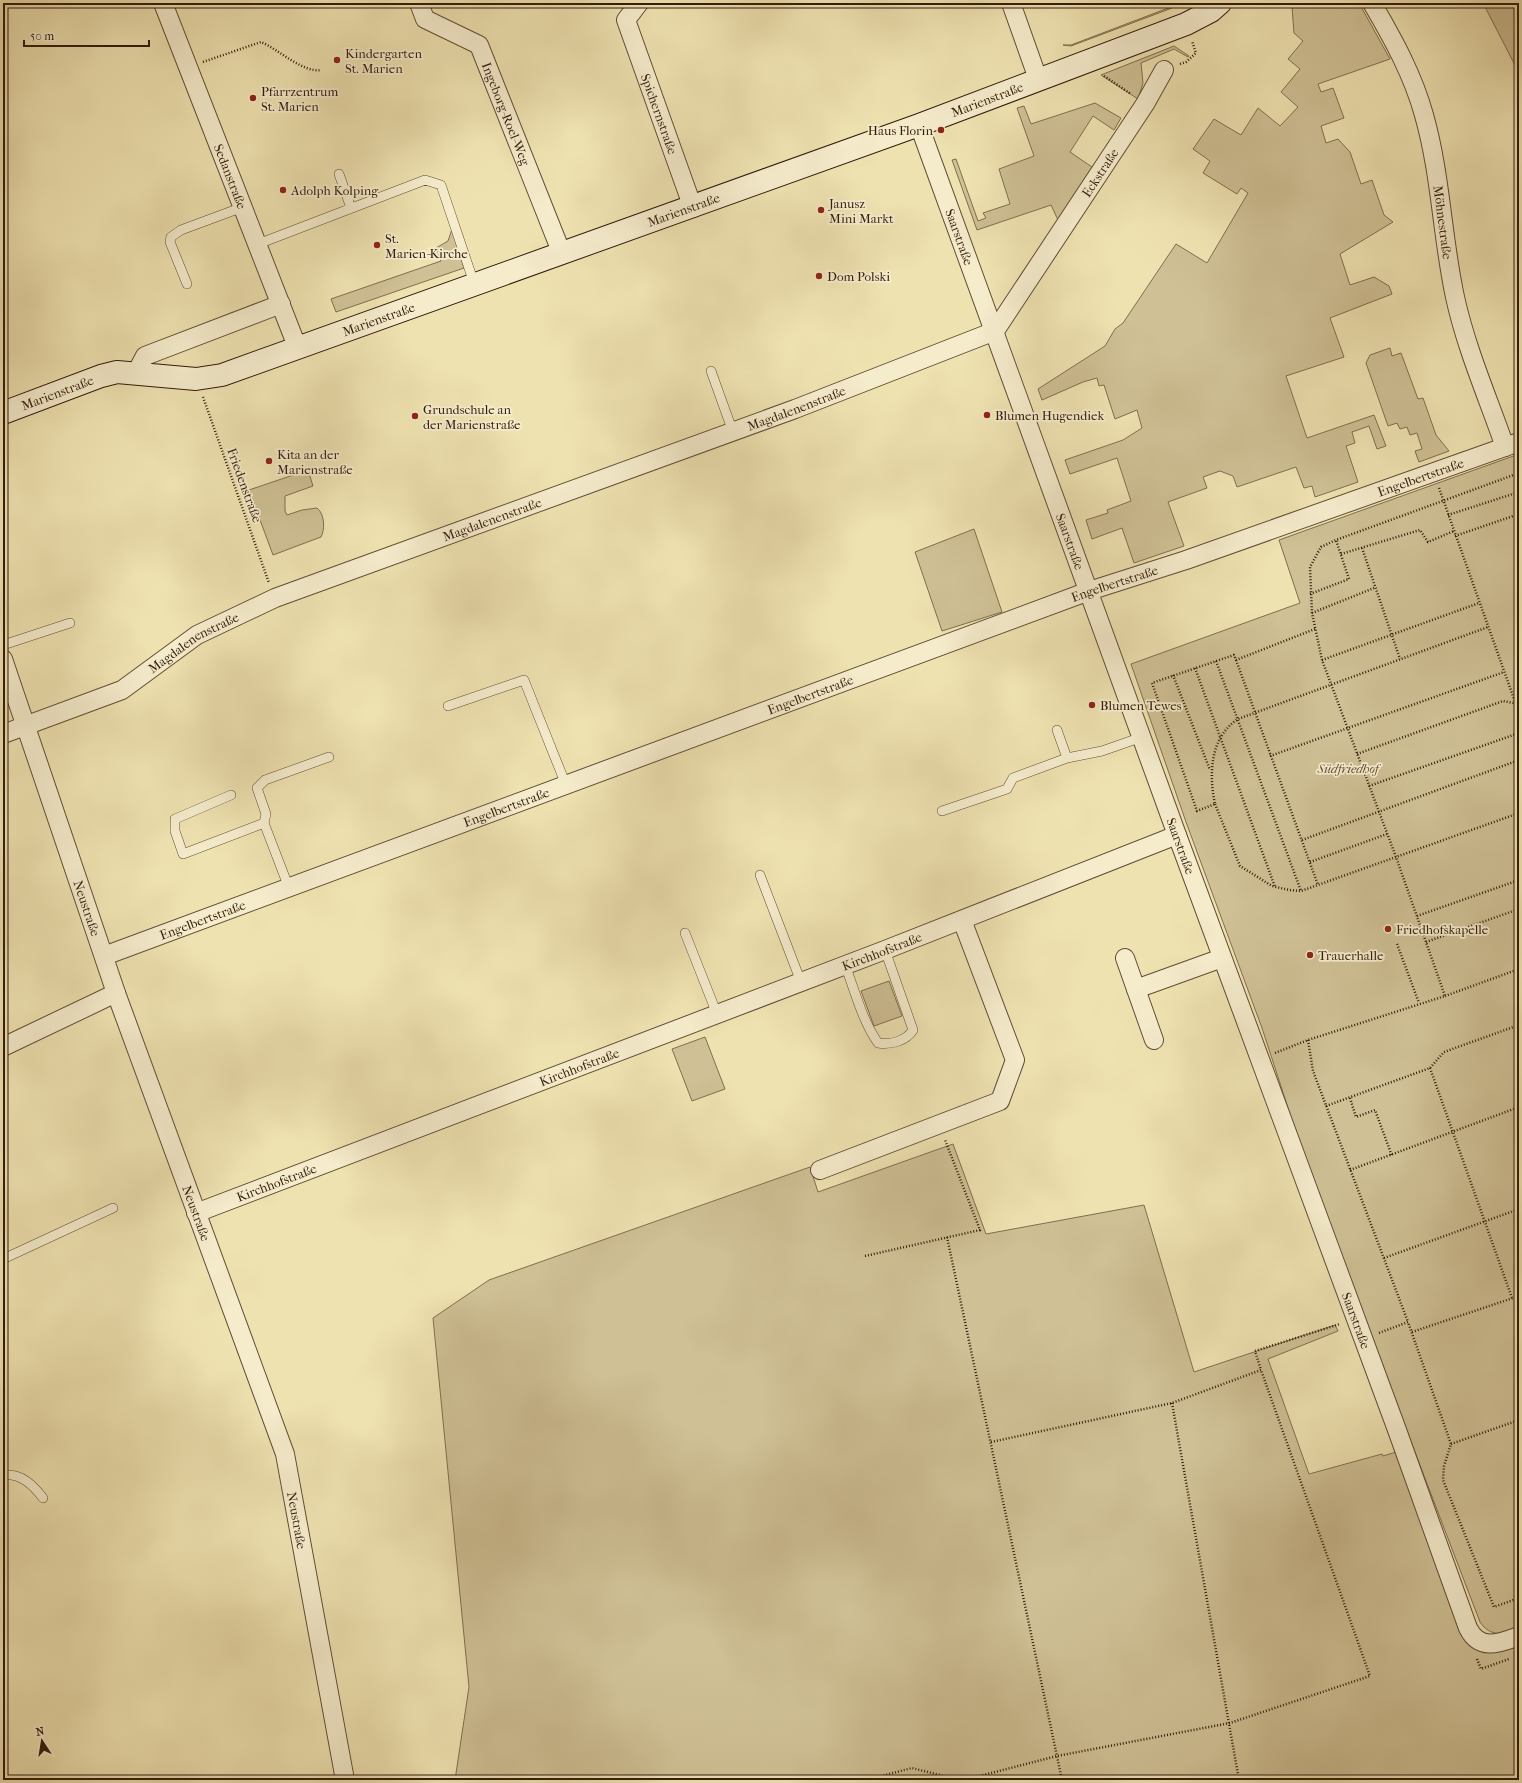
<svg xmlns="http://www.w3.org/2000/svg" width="1522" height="1783" viewBox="0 0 1522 1783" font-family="'IM FELL French Canon',serif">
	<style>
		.green { fill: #cfc095; stroke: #816e50 }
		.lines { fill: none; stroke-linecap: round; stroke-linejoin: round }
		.lane-casing { stroke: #624d34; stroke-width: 10 }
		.street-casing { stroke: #624d34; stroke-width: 20 }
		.secondary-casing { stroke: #331b0b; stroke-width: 24 }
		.path { stroke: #331b0b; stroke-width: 2.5; stroke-dasharray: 1 2; stroke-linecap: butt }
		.lane { stroke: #f5eccc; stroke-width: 9 }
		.street { stroke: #f5eccc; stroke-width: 18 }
		.secondary { stroke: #f5eccc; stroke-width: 22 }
		.poi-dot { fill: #8f2418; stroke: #f5eccc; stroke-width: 1.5 }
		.labels { text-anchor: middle; stroke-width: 3.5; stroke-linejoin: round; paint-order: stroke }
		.poi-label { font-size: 13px; fill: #331b0b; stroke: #f5eccc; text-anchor: start }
		.street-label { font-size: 13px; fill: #331b0b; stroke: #f5eccc }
		.park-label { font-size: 13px; font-style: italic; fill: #624d34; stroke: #f5eccc }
	</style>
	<rect width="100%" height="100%" fill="#efe2b1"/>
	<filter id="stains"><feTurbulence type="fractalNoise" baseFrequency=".005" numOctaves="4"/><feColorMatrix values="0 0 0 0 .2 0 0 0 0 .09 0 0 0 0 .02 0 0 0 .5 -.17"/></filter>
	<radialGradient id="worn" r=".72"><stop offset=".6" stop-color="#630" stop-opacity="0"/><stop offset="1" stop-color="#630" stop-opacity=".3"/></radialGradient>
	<path class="green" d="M1286,3H1359L1390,59L1318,84L1321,92L1333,88L1344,118L1321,126L1326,143L1338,139L1350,152L1361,184L1372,180L1384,215L1393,222L1340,254L1350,285L1374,277L1389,286L1392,294L1330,318L1344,357L1286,376L1307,438L1374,415L1386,446L1377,449L1369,426L1352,432L1355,443L1346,446L1358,482L1315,497L1312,486L1304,488L1296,467L1237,487L1233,476L1220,471L1203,477L1207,488L1168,502L1184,546L1134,563L1122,528L1092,539L1086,520L1108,513L1107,510L1131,501L1117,458L1070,474L1065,460L1123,440L1142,428L1137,410L1115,419L1104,385L1099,386L1097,378L1083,382L1042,400L1038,389L1105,346L1115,329L1123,323L1176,244L1207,263L1248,193L1241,188L1237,194L1203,173L1210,161L1193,149L1214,119L1241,135L1258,108L1280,126L1298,107L1281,92L1300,69L1288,59L1303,41L1294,33L1292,7Z
		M1483,3H1519V73Z
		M1171,7L1172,8L1071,46L1063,45H1071Z
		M1174,46L1189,56L1188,57L1174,49L1141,63L1143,83L1138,99L1101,75Z
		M1095,103L1121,118L1114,130L1093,116L1070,152L1092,167L1058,220L1051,205L977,230L952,160L956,159L978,221L986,218L983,213L1010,204L999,169L1034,156L1017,108L1024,106L1031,124Z
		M452,229L464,268L336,312L331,299L441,261L436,248L448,241Z
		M1390,348L1392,356L1401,353L1418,399L1423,398L1436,435L1449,451L1419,462L1415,451L1422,449L1417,433L1410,435L1407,427L1400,429L1397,423L1388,426L1366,363L1370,355Z
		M1519,454V1628C1503,1634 1491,1638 1480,1622L1377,1353L1291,1117L1262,1028L1186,822L1131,664L1300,603L1279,540Z
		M308,470L313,486L285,496V511L287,515L302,510L317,508C325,514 325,530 321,537L273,555L249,490Z
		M974,529L1002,612L942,631L915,552Z
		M889,981L902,1016L874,1026L861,991Z
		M705,1037L725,1089L692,1101L672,1049Z
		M953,1144L986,1234L1144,1205L1194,1372L1335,1325L1338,1331L1268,1359L1309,1474L1382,1454L1383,1456L1396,1452L1469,1645L1483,1652L1519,1642V1780H455L469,1687L433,1318L489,1280L810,1167L818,1192Z"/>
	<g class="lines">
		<defs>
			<path id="lane" d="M339,174L351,208
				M258,244L425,180L441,185L475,286
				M187,284L170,242L171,237L181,230L243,207
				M711,371L733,432
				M3,645L70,623
				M448,706L524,680L566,785
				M1057,730L1067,758
				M231,795L175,819V831L183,854L264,823
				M942,811L1007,789L1013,778L1067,758L1102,751L1142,737
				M760,875L801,982
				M289,888L264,823L266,814L257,788L265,780L329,757
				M685,933L717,1014
				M845,965C855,991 862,1020 878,1043C891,1045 906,1041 913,1030L885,950
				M3,1259L113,1208
				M3,1475C21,1473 33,1485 43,1498"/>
			<g id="street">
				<path id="s1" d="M163,3L298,349"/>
				<path id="s2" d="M419,3L425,19L479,45L562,254"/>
				<path id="s3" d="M639,3L626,20L693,208"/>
				<path d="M1011,3L1038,79"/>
				<path id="s4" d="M1372,3C1393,39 1413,75 1424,115C1441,175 1442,237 1455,297C1466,348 1488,398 1505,447"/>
				<path id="s5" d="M919,125L1177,835L1397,1430L1468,1628C1480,1652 1500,1643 1519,1636"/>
				<path d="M136,373L145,356L281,304"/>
				<path id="s6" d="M3,659L116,993L285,1454L345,1780"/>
				<path id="s7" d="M3,734L122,690L197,635L275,598L795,409L995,331L1145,104L1164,70"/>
				<path id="s8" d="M104,956L1089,591L1186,560L1519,442"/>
				<path d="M1125,958L1154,1040"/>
				<path d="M1136,989L1222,958"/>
				<path d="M3,1047L116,993"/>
				<path d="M820,1170L1000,1101L1015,1060L962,920"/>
				<path id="s9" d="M196,1213L885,950L1177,835"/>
			</g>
			<g id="secondary">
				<path id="s10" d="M3,413L101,376L117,372L196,379L222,375L919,125L1186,24L1211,11L1220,3"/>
			</g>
		</defs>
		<use href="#lane" class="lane-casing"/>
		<use href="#street" class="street-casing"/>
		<use href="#secondary" class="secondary-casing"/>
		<path class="path" d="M1511,3L1519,15
			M203,62L261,42C278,49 303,73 321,70
			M1180,64L1186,62L1196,53L1192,41
			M1104,76L1131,94
			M203,397L269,583
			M1439,488L1519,713
			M1448,515L1519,492
			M1455,536L1519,514
			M1362,548L1400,659
			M1341,554L1420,530L1428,542L1454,531
			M1310,594L1349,579L1336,540
			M1312,613L1374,588
			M1315,629L1236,660L1234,655L1152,683L1197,811L1215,804C1209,776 1209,738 1238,719L1488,627
			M1236,660L1318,885
			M1322,660L1479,603
			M1216,661L1301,891L1519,813
			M1195,668L1275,887
			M1173,675L1210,770
			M1357,754L1503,701L1519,704
			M1270,756L1504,672
			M1369,786L1519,733
			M1215,804L1240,866L1272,886L1289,890L1301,891
			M1302,840L1519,760
			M1310,862L1387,834
			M1417,916L1519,880
			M1426,942L1519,909
			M1397,944L1419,1003
			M1445,996L1519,969
			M1308,1040L1313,1071L1408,1322
			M1275,1053L1308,1040L1445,996L1396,857L1322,660L1312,613L1310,567L1321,547L1336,540L1519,473
			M1430,1068L1512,1298
			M1350,1098L1356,1117L1375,1110L1392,1156
			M1326,1106L1430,1068L1444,1052L1519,1025
			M1350,1170L1519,1107
			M947,1237L1062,1780
			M865,1256L980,1230L945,1140
			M1384,1258L1519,1209
			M1412,1332L1519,1296
			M1379,1333L1408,1322L1451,1444L1444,1466L1443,1480L1494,1607L1519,1598
			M1172,1403L1239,1780
			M991,1442L1172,1403L1261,1370L1255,1351L1340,1324
			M1451,1444L1519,1420
			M1477,1659L1481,1669L1509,1659
			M866,1780L912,1768L959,1780L968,1779L1057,1756L1230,1723L1370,1676L1261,1370"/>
		<use href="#lane" class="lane"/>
		<use href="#street" class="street"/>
		<use href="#secondary" class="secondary"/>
	</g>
	<g class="poi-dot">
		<circle cx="337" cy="60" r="4"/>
		<circle cx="253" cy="98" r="4"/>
		<circle cx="941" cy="130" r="4"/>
		<circle cx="283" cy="190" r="4"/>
		<circle cx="821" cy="210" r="4"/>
		<circle cx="377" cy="245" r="4"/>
		<circle cx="819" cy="276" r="4"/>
		<circle cx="987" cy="415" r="4"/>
		<circle cx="415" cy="416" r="4"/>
		<circle cx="269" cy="461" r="4"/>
		<circle cx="1092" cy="705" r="4"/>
		<circle cx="1388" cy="929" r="4"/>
		<circle cx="1310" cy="955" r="4"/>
	</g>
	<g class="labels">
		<g class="poi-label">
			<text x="345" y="58">Kindergarten<tspan x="345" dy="15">St. Marien</tspan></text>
			<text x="261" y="96">Pfarrzentrum<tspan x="261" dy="15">St. Marien</tspan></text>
			<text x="933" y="135" text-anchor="end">Haus Florin</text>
			<text x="291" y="195">Adolph Kolping</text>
			<text x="829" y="208">Janusz<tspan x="829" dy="15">Mini Markt</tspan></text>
			<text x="385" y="243">St.<tspan x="385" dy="15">Marien-Kirche</tspan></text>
			<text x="827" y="281">Dom Polski</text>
			<text x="423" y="414">Grundschule an<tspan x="423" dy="15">der Marienstraße</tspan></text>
			<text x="995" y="420">Blumen Hugendiek</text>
			<text x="277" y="459">Kita an der<tspan x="277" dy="15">Marienstraße</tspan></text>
			<text x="1100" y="710">Blumen Tewes</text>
			<text x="1396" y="934">Friedhofskapelle</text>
			<text x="1318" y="960">Trauerhalle</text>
		</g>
		<g class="street-label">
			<text dy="5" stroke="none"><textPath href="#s10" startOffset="1040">Marienstraße</textPath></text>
			<text dy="5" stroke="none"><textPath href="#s2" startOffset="151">Ingeborg-Roel-Weg</textPath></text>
			<text dy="5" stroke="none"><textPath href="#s3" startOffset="121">Spichernstraße</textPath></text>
			<text dy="5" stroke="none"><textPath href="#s7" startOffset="1264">Eckstraße</textPath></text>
			<text dy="5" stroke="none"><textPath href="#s1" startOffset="186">Sedanstraße</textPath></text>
			<text dy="5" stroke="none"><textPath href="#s10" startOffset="717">Marienstraße</textPath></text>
			<text dy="5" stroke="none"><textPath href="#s4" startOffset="233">Möhnestraße</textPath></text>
			<text dy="5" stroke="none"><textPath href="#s5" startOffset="119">Saarstraße</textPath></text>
			<text dy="5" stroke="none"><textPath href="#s10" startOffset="393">Marienstraße</textPath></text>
			<text dy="5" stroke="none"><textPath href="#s10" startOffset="58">Marienstraße</textPath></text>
			<text dy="5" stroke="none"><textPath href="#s7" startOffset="861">Magdalenenstraße</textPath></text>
			<text dy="5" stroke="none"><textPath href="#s8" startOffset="1401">Engelbertstraße</textPath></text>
			<text transform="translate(245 485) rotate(70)" y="5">Friedenstraße</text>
			<text dy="5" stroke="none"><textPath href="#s7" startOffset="537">Magdalenenstraße</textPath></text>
			<text dy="5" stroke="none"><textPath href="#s5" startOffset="443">Saarstraße</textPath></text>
			<text dy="5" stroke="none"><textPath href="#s8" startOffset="1077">Engelbertstraße</textPath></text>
			<text dy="5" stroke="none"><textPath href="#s7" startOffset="213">Magdalenenstraße</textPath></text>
			<text dy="5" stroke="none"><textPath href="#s8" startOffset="753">Engelbertstraße</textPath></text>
			<text dy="5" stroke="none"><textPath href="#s8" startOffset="429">Engelbertstraße</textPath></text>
			<text dy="5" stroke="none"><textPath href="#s5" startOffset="767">Saarstraße</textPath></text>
			<text dy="5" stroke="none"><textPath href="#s6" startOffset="263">Neustraße</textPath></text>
			<text dy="5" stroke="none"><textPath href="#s8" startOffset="105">Engelbertstraße</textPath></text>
			<text dy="5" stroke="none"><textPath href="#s9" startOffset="734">Kirchhofstraße</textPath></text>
			<text dy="5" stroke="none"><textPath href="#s9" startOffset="410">Kirchhofstraße</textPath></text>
			<text dy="5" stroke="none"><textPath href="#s9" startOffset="86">Kirchhofstraße</textPath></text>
			<text dy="5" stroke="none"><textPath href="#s6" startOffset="587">Neustraße</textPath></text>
			<text dy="5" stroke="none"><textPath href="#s5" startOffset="1273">Saarstraße</textPath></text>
			<text dy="5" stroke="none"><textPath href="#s6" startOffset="911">Neustraße</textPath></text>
		</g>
		<g class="park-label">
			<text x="1348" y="773">Südfriedhof</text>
		</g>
	</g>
	<rect width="1522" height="1783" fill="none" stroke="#efe2b1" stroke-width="16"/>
	<rect x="4" y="4" width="1514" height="1775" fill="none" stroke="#331b0b" stroke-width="2"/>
	<rect x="8" y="8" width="1506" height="1767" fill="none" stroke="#331b0b"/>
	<g transform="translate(42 1741) rotate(348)" stroke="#f5eccc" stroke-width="3" paint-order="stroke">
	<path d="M0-3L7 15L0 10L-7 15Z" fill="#331b0b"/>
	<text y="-6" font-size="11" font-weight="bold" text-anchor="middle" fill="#331b0b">N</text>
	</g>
	<path d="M24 40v6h125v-6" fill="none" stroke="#331b0b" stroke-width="2"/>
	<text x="30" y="40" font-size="12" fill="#331b0b" stroke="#f5eccc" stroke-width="3" paint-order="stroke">50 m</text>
	<rect width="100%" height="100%" filter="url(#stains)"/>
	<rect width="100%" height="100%" fill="url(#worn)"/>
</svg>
